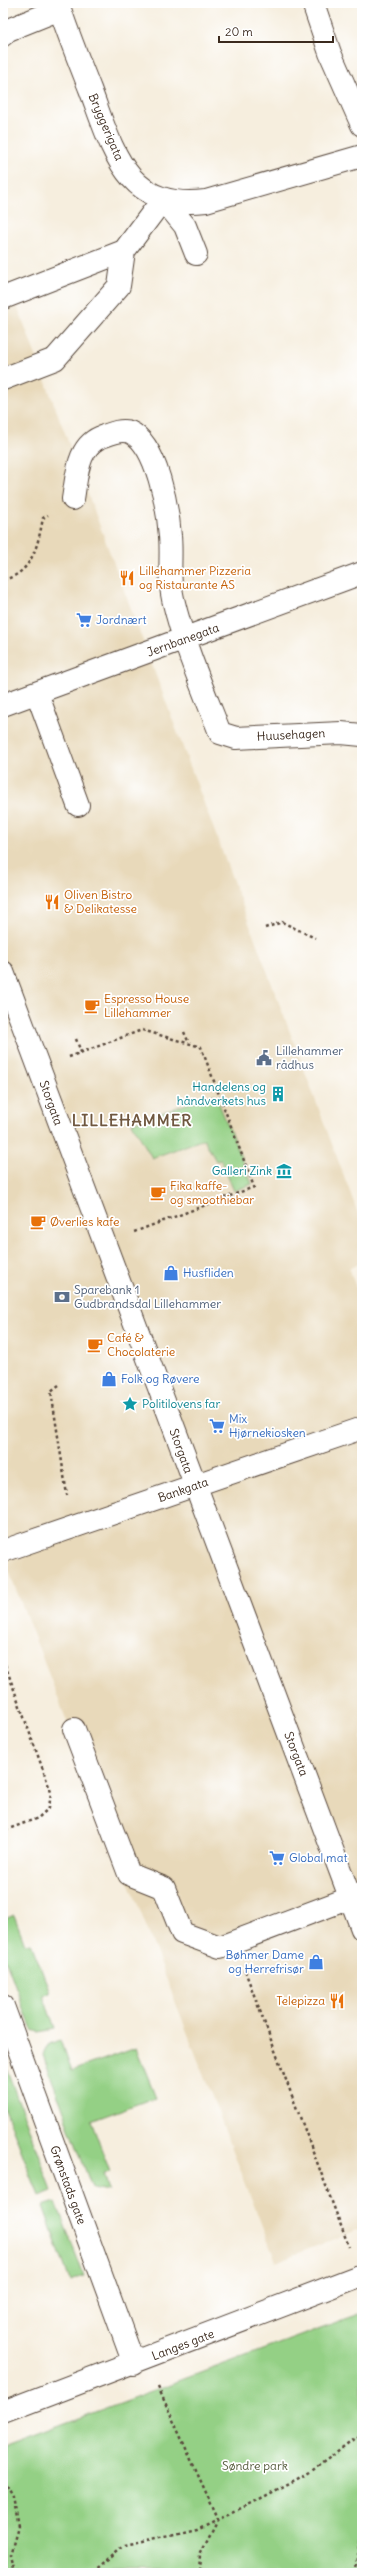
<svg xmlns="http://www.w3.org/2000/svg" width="365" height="2576" viewBox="0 0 365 2576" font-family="Delius,sans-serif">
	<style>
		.built { fill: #e8d9ba }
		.green { fill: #94d085; stroke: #687d52 }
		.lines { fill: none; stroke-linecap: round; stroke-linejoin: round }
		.minor-casing { stroke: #57473b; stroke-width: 24 }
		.path { stroke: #57473b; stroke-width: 2.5; stroke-dasharray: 3 3; stroke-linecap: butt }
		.minor { stroke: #fff; stroke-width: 22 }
		.labels { text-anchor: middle; stroke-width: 3.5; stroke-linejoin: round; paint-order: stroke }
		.street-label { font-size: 12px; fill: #3b2a1e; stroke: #fff }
		.food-label { font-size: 12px; fill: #c56008; stroke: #fff; text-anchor: start }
		.shop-label { font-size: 12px; fill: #366cbe; stroke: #fff; text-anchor: start }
		.service-label { font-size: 12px; fill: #4e5e75; stroke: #fff; text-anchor: start }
		.culture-label { font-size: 12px; fill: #0d838f; stroke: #fff; text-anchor: end }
		.park-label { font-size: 12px; fill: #565c3d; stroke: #fff }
		.district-label { font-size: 16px; font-weight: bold; letter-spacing: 1px; fill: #6f573f; stroke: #fff }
	</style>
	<rect width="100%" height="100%" fill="#fff"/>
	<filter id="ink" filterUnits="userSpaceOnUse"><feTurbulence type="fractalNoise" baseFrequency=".025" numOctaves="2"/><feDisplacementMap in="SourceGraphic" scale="8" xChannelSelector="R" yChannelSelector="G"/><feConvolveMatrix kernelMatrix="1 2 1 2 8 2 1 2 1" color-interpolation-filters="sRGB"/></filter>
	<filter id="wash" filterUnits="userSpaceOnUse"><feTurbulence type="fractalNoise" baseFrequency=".012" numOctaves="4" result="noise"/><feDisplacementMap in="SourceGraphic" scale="16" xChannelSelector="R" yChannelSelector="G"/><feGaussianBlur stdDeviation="0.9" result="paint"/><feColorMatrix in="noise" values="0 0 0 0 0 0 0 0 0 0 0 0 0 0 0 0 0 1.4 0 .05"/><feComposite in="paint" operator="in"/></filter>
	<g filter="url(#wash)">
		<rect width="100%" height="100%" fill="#f6eede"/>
		<path class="built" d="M3,268L362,1224V1263L349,1268L362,1304V2228L276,2262L3,1556Z"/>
		<path class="green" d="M215,1094L252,1184L234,1191L221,1160L216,1161L204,1139L152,1158L132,1123Z
			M14,1915L25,1944L31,1943L50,1992L43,1995L55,2029L38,2032L32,2030L3,1953V1920Z
			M60,2040L71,2071L136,2048L156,2097L91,2121L110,2172L104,2173L109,2191L92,2188L43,2055L48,2045Z
			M4,2062L52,2191L39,2196L3,2104Z
			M56,2202L84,2276L70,2281L43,2206Z
			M362,2313V2573H3V2446Z"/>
	</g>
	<g filter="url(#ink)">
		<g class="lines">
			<defs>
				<path id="minor" d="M58,3C67,32 79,61 90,89C113,150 126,211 206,201L362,156
					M313,3L330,53L362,125
					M3,35L8,30L60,9
					M3,298L124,251
					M3,379L55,359L119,286L124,251L163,199L185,226L196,254
					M73,499C77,476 77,444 104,436C112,433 122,429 130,432C157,444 168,509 170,536C172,556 168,579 173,599C184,646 203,689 220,733L236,738L341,733L362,735
					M37,693L78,805
					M3,705L362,573
					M3,972L362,1929
					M3,1551L362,1428
					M74,1729L129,1874L164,1888L182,1933L220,1947L350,1898
					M3,2006L134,2364
					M3,2412L362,2275"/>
			</defs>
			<use href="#minor" class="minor-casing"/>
			<path class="path" d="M3,580C33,573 38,544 43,518L48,515
				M265,928L282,922L315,938
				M184,1032L189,1043
				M76,1039L81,1052
				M69,1057L142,1030L201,1047L254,1187L134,1232
				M59,1385L51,1391L67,1495
				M3,1659L51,1792L49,1808L38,1818L3,1831
				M245,1971L349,2247
				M158,2387L218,2519L200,2554L199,2573
				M3,2479L12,2496L18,2527L10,2555L14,2573
				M93,2573L125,2545L197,2529L254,2502L310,2472L362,2434
				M357,2573L359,2541L362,2533"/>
			<use href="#minor" class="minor"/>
		</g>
	</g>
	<defs>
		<symbol id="restaurant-bare" viewBox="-9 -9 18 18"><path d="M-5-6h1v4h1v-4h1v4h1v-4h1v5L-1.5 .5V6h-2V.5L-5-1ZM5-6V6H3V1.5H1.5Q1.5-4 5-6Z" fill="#e8710a" stroke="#fff" stroke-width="2.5" paint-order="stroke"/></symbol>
		<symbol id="supermarket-bare" viewBox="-9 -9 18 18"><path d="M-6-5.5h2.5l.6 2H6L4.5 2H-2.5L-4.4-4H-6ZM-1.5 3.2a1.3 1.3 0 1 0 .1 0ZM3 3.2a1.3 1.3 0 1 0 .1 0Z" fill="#3f7fe0" stroke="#fff" stroke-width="2.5" paint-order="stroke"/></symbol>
		<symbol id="cafe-bare" viewBox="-9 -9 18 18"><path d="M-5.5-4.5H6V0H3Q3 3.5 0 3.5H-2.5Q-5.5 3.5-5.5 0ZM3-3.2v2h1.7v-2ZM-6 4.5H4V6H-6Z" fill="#e8710a" stroke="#fff" stroke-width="2.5" paint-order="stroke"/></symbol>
		<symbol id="civic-bare" viewBox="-9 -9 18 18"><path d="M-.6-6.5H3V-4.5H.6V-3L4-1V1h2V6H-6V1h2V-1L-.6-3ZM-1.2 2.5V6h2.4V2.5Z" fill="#5c6f8a" stroke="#fff" stroke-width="2.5" paint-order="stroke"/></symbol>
		<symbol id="building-bare" viewBox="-9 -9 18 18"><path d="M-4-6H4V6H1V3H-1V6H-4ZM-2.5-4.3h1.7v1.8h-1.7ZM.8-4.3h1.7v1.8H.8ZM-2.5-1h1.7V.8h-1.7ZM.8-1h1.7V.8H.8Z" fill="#0f9aa8" stroke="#fff" stroke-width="2.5" paint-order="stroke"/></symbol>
		<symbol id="museum-bare" viewBox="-9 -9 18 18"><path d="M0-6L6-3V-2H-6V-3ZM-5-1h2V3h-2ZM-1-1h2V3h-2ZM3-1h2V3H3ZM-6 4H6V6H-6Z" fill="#0f9aa8" stroke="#fff" stroke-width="2.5" paint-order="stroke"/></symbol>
		<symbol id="shop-bare" viewBox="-9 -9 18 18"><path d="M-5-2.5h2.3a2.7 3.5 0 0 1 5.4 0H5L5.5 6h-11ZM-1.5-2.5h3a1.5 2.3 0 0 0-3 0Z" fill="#3f7fe0" stroke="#fff" stroke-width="2.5" paint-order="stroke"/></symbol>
		<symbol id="bank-bare" viewBox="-9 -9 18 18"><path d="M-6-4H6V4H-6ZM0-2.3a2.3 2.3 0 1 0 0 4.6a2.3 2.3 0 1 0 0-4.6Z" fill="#5c6f8a" stroke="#fff" stroke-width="2.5" paint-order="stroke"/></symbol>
		<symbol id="sight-bare" viewBox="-9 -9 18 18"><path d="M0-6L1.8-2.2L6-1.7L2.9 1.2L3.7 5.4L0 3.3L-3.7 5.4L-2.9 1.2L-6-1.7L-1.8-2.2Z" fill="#0f9aa8" stroke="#fff" stroke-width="2.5" paint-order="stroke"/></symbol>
	</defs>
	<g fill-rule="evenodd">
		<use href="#restaurant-bare" x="116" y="567" width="22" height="22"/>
		<use href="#supermarket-bare" x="73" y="609" width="22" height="22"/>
		<use href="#restaurant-bare" x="41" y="891" width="22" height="22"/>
		<use href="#cafe-bare" x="81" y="995" width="22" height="22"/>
		<use href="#civic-bare" x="253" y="1047" width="22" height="22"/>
		<use href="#building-bare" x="267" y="1083" width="22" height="22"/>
		<use href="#museum-bare" x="273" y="1160" width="22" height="22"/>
		<use href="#cafe-bare" x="147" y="1182" width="22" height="22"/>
		<use href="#cafe-bare" x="27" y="1211" width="22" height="22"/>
		<use href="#shop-bare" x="160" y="1262" width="22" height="22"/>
		<use href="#bank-bare" x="51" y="1286" width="22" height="22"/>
		<use href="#cafe-bare" x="84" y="1334" width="22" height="22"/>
		<use href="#shop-bare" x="98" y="1368" width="22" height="22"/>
		<use href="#sight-bare" x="119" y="1393" width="22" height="22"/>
		<use href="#supermarket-bare" x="206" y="1415" width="22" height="22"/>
		<use href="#supermarket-bare" x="266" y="1847" width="22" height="22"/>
		<use href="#shop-bare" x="305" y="1951" width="22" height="22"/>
		<use href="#restaurant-bare" x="326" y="1990" width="22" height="22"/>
	</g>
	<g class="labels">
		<g class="street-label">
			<text transform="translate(106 127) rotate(67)" y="4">Bryggerigata</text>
			<text transform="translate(183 640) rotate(-20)" y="4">Jernbanegata</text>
			<text transform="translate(291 735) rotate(-3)" y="4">Huusehagen</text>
			<text transform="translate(51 1103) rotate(70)" y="4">Storgata</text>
			<text transform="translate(181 1451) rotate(70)" y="4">Storgata</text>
			<text transform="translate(183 1490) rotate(-19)" y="4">Bankgata</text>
			<text transform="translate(296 1754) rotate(69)" y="4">Storgata</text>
			<text transform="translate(68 2185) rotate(70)" y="4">Grønstads gate</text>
			<text transform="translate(183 2345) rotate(-21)" y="4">Langes gate</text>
		</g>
		<g class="food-label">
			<text x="139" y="575">Lillehammer Pizzeria<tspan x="139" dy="14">og Ristaurante AS</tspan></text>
			<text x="64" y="899">Oliven Bistro<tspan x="64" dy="14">&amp; Delikatesse</tspan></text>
			<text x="104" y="1003">Espresso House<tspan x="104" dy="14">Lillehammer</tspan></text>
			<text x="170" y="1190">Fika kaffe-<tspan x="170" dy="14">og smoothiebar</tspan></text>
			<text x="50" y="1226">Øverlies kafe</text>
			<text x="107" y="1342">Café &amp;<tspan x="107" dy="14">Chocolaterie</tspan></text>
			<text x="325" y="2005" text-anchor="end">Telepizza</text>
		</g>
		<g class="shop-label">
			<text x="96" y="624">Jordnært</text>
			<text x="183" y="1277">Husfliden</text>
			<text x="121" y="1383">Folk og Røvere</text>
			<text x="229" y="1423">Mix<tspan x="229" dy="14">Hjørnekiosken</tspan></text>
			<text x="289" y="1862">Global mat</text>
			<text x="304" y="1959" text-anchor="end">Bøhmer Dame<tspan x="304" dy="14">og Herrefrisør</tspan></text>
		</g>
		<g class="service-label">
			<text x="276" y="1055">Lillehammer<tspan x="276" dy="14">rådhus</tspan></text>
			<text x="74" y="1294">Sparebank 1<tspan x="74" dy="14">Gudbrandsdal Lillehammer</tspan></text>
		</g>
		<g class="culture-label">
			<text x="266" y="1091">Handelens og<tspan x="266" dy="14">håndverkets hus</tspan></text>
			<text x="272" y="1175">Galleri Zink</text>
			<text x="142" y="1408" text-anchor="start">Politilovens far</text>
		</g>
		<g class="park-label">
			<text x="255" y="2470">Søndre park</text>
		</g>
		<g class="district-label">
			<text x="132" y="1126">LILLEHAMMER</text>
		</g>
	</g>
	<rect width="365" height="2576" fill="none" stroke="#fff" stroke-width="16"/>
	<path d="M219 36v6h114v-6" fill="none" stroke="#3b2a1e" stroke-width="2"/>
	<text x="225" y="36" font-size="12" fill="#3b2a1e" stroke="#ffffff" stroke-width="3" paint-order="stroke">20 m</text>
</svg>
